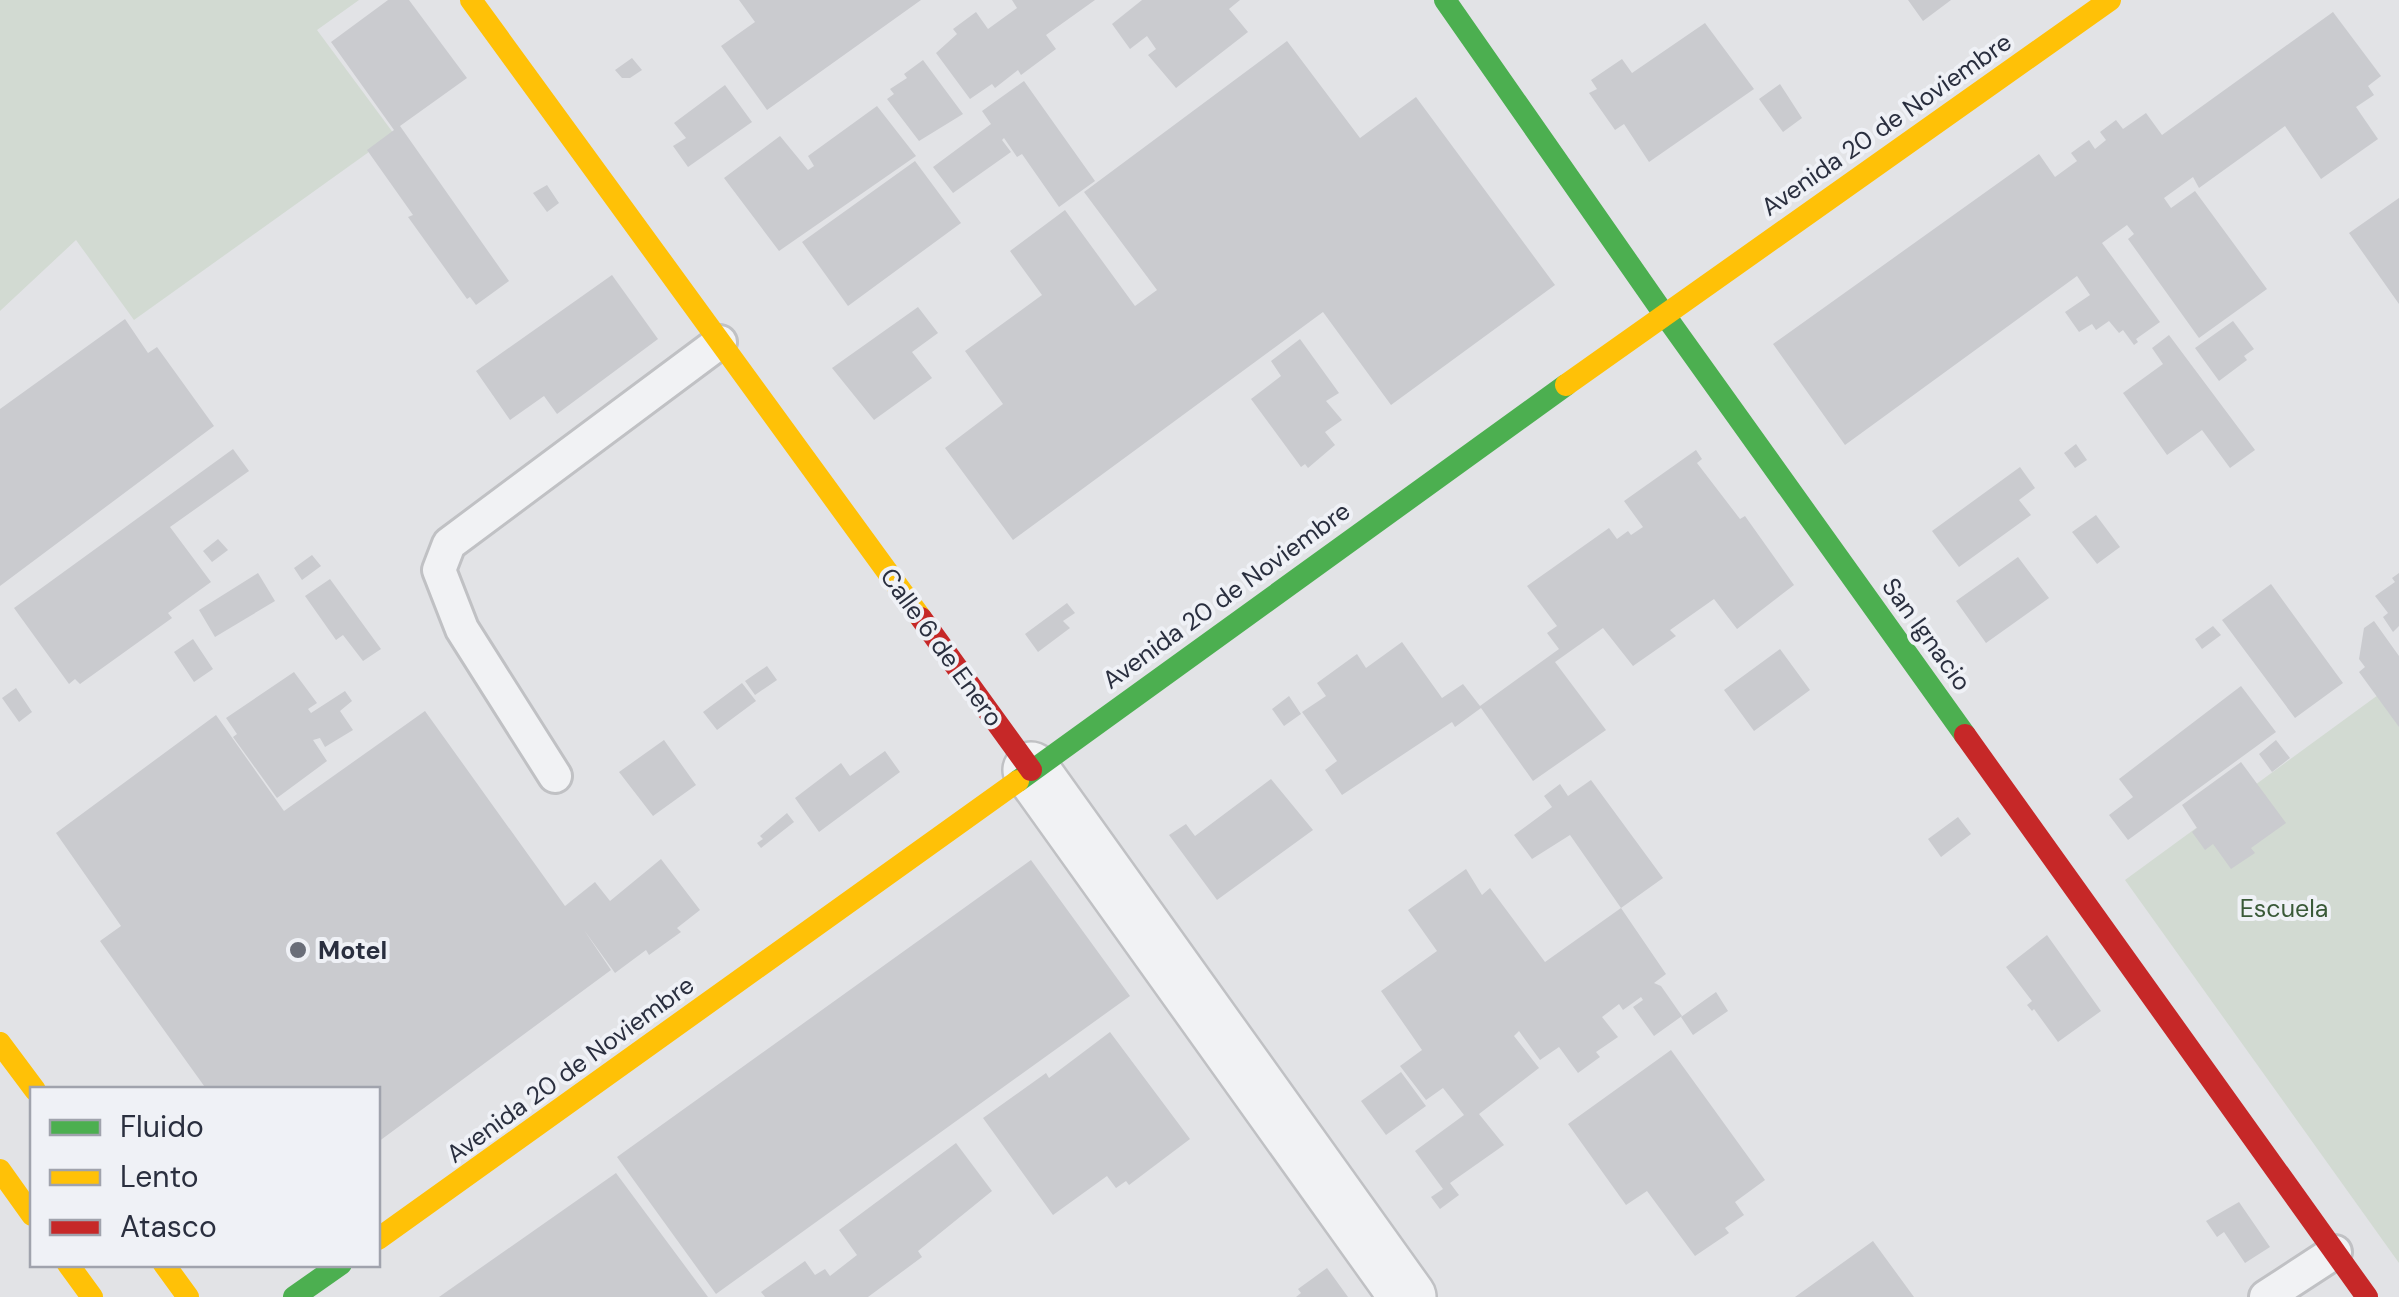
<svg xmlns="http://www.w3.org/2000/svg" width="2399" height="1297" viewBox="0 0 2399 1297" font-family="'DM Sans',sans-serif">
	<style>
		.green { fill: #d2dad2 }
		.building { fill: #cacbcf }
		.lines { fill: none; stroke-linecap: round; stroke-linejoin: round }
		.lane-casing { stroke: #c0c1c4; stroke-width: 38 }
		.street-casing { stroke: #c0c1c4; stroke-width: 60 }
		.lane { stroke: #f1f2f4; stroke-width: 32 }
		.street { stroke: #f1f2f4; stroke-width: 55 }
		.fast { stroke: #4caf50; stroke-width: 22 }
		.slow { stroke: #ffc107; stroke-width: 22 }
		.jam { stroke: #c62828; stroke-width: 22 }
		.poi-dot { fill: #6a6e79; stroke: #eff1f6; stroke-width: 4 }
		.labels { text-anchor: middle; stroke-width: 8; stroke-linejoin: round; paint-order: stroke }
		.street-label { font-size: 25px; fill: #2a2f3f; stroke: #eff1f6 }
		.park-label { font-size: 25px; fill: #3a5a38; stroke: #eff1f6 }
		.poi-label { font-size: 25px; font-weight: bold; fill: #2a2f3f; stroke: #eff1f6; text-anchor: start }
	</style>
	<rect width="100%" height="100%" fill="#e2e3e6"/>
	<path class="green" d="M0,0H359L317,30L394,134L134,320L76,240L0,311Z
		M2389,687L2399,701V1263L2125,880Z"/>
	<path class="building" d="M388,0H409L467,78L400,126L509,281L476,305L470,297L467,299L408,217L413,215L367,150L394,130L331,42Z
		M739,0H921L767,110L721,46L755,22Z
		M1012,0H1095L1046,35L1056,49L1021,75L1018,70L995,88L992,84L970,99L936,53L957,34L953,29L976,12L988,29L1017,8Z
		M1142,0H1240L1229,9L1248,32L1176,88L1148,55L1156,49L1147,36L1130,49L1112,24Z
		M1908,0H1951L1923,21Z
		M2333,12L2381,76L2368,86L2374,95L2356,107L2378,139L2321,179L2285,126L2199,188L2193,177L2164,198L2171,208L2195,191L2267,289L2199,338L2128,239L2134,234L2127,225L2102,243L2160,322L2136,339L2138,342L2134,345L2123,330L2119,333L2109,321L2096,330L2092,324L2079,332L2065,312L2090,295L2077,276L1845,445L1773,344L2039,154L2055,177L2077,161L2071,153L2089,140L2095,149L2106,140L2100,132L2116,120L2123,129L2146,113L2162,135Z
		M1705,23L1754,89L1649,162L1624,124L1615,130L1589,93L1597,89L1591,80L1622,59L1632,73Z
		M1287,41L1360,138L1416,97L1555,285L1391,405L1323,312L1013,540L945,448L1003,404L965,351L1042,295L1010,251L1065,210L1135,306L1157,290L1084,192Z
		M632,58L642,70L630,78H622L615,70Z
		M923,60L963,114L919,141L887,99L894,94L890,89L907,78L904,74Z
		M1024,81L1095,181L1059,207L1022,154L1017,157L1004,138L1002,140L1011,152L953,193L933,167L991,124L982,111Z
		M1780,84L1802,118L1783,132L1759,99Z
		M725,85L752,122L688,167L673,146L686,138L674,123Z
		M877,106L916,156L779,251L724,178L780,136L808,170L814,166L808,156Z
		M915,161L961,223L848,306L802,242Z
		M547,185L559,203L547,212L533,193Z
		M2399,198V304L2349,233Z
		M612,275L658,339L557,414L544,396L510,420L476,371Z
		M918,307L938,333L912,352L932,378L874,420L832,368Z
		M125,319L148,353L157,347L214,426L0,586V409Z
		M2233,321L2254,349L2244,356L2247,360L2219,381L2195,348Z
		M2169,335L2255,450L2230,468L2202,430L2167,455L2123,393L2163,364L2152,348Z
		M1300,339L1339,393L1326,401L1342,420L1325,432L1335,445L1308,468L1305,464L1301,467L1251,399L1281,376L1271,361Z
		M2076,444L2087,460L2075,468L2064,453Z
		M233,449L249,471L170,527L211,582L168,613L172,618L80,684L75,679L69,684L14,608Z
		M1696,450L1702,459L1697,463L1740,519L1745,516L1794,585L1737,629L1714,599L1670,630L1676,636L1633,666L1603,628L1555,662L1606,730L1533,781L1481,708L1455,727L1452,722L1342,795L1325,770L1337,761L1302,712L1326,696L1317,683L1357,654L1366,668L1402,642L1442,698L1463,684L1480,706L1559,649L1547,633L1557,626L1527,586L1609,528L1617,539L1628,531L1631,535L1643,527L1624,501Z
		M2020,467L2035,488L2019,500L2031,515L1959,567L1932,531Z
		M2096,515L2120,547L2097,564L2072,532Z
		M218,539L228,550L212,562L203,551Z
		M312,555L321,566L302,580L294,568Z
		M2018,557L2049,598L1986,643L1956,601Z
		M258,573L275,601L215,637L199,610Z
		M2399,573V626L2393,632L2383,617L2388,613L2375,596L2395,582L2392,578Z
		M330,579L381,649L363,661L343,635L336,640L305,596Z
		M2271,584L2343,683L2295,718L2222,620Z
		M1067,603L1075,613L1063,621L1070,628L1038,652L1025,634Z
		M2374,621L2399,656V727L2359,672L2365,667L2359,659L2364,628Z
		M2213,626L2221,635L2202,649L2195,639Z
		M193,639L213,669L194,682L174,652Z
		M1780,649L1810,690L1754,731L1724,690Z
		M767,666L777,680L755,695L745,681Z
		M294,672L317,703L308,709L311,713L345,691L352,701L340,711L353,730L325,747L320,738L313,740L327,761L277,798L233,737L237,734L226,718Z
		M742,683L756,701L717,730L703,712Z
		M2241,686L2276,732L2128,840L2109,815L2133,797L2119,779Z
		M16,688L32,712L19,722L2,698Z
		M1289,696L1301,714L1284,726L1272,709Z
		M425,711L565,906L595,882L610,901L661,859L700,910L677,928L681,932L649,955L646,950L615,973L584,930L611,970L378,1142V1090H207L100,941L121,926L56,833L216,715L284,811Z
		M664,740L696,785L653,816L619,772Z
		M2276,740L2290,758L2272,772L2259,754Z
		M885,751L900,772L819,832L795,798L841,763L850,776Z
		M2241,762L2286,823L2251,848L2255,853L2231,869L2213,844L2205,850L2192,832L2197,828L2182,805Z
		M1271,779L1313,830L1217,900L1169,835L1186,824L1195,836Z
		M1591,780L1663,878L1621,908L1570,835L1532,859L1514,835L1552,807L1544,796L1560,784L1568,796Z
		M787,813L794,822L761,848L757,843L763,839L760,836Z
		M1958,817L1971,834L1941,857L1928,839Z
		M1031,860L1130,996L716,1294L617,1157Z
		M1466,869L1482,895L1490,888L1545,962L1621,908L1666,974L1654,983L1661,986L1682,1016L1654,1036L1633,1007L1643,1000L1641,997L1623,1010L1619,1004L1602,1017L1618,1037L1596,1052L1600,1057L1578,1073L1559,1047L1540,1060L1519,1031L1514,1036L1539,1068L1479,1114L1504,1145L1450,1183L1459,1195L1440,1209L1431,1197L1443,1189L1415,1151L1464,1115L1443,1088L1426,1100L1400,1066L1422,1050L1381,991L1437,951L1408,910Z
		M2047,935L2101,1011L2058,1042L2034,1009L2032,1011L2027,1005L2032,1001L2006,967Z
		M1716,992L1728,1011L1693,1035L1681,1017Z
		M1110,1032L1190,1139L1129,1185L1126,1181L1116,1188L1107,1176L1053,1215L983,1118L1046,1073L1049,1078Z
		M1671,1050L1765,1180L1735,1202L1744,1215L1725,1228L1729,1233L1695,1256L1647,1191L1626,1205L1568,1124Z
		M1401,1072L1426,1106L1386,1135L1361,1101Z
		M956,1143L992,1191L918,1251L922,1257L868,1297H765L761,1292L805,1261L815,1275L825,1269L830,1276L857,1255L839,1230Z
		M616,1173L708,1297H439Z
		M2239,1202L2270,1247L2245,1263L2224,1232L2217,1237L2206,1221Z
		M1873,1241L1914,1297H1795Z
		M1327,1268L1348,1297H1296L1301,1293L1298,1289Z"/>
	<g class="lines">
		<defs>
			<path id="lane" d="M555,776L462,629L439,570L449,544L720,342
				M2266,1297L2335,1252"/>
			<path id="street" d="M1031,770L1408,1297"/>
		</defs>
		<use href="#lane" class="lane-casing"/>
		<use href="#street" class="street-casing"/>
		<use href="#lane" class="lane"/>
		<use href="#street" class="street"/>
		<path class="fast" d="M1445,0L1664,314L1965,735
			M1018,781L1566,385
			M294,1297L341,1264"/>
		<path class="slow" d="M471,0L921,618
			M1566,385L2110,0
			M0,1043L35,1090
			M0,1170L32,1215
			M378,1239L1018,781
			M68,1264L92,1297
			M164,1264L188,1297"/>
		<path class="jam" d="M921,618L1031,770
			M1965,735L2367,1297"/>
	</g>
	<circle class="poi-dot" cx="298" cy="950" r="10"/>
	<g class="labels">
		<g class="street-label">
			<text transform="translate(1886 124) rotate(-35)" y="9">Avenida 20 de Noviembre</text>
			<text transform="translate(1226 595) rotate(-36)" y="9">Avenida 20 de Noviembre</text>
			<text transform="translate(1927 634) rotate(54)" y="9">San Ignacio</text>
			<text transform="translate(942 647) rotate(54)" y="9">Calle 6 de Enero</text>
			<text transform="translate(570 1069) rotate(-36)" y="9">Avenida 20 de Noviembre</text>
		</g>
		<g class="park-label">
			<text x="2284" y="917">Escuela</text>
		</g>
		<g class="poi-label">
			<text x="318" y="959">Motel</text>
		</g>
	</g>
	<rect x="30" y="1087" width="350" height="180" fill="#eff1f6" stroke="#a0a3ad" stroke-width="2.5"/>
	<rect x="50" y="1120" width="50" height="15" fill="#4caf50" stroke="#a0a3ad" stroke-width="2.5"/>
	<text x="120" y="1137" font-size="30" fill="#2a2f3f">Fluido</text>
	<rect x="50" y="1170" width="50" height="15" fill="#ffc107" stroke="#a0a3ad" stroke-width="2.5"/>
	<text x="120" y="1187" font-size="30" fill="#2a2f3f">Lento</text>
	<rect x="50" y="1220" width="50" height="15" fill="#c62828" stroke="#a0a3ad" stroke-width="2.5"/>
	<text x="120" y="1237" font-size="30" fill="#2a2f3f">Atasco</text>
</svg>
